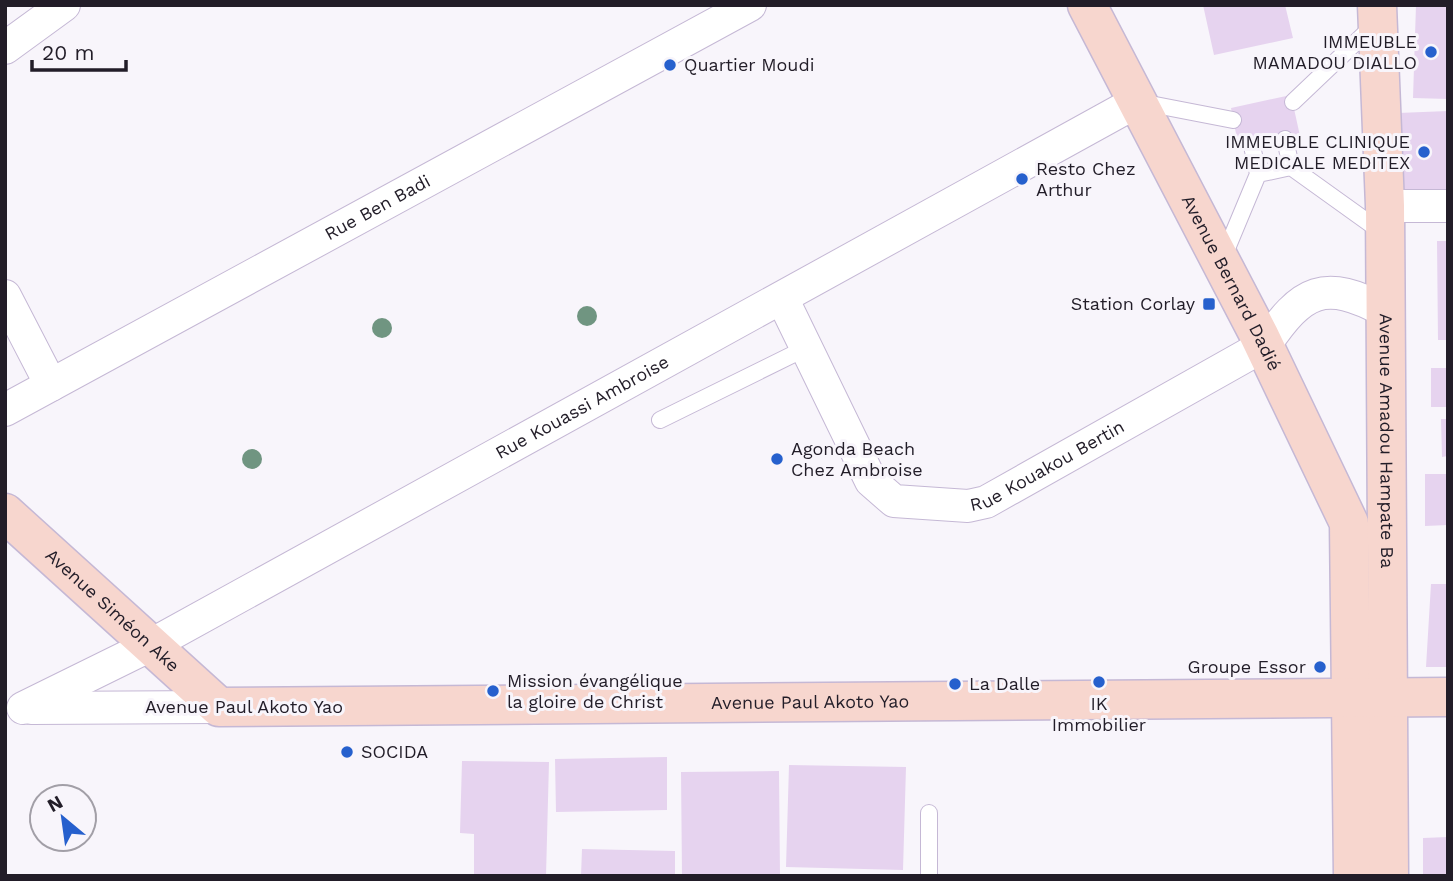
<svg xmlns="http://www.w3.org/2000/svg" width="1453" height="881" viewBox="0 0 1453 881" font-family="'Work Sans',sans-serif">
	<style>
		.building { fill: #e6d3ef }
		.lines { fill: none; stroke-linecap: round; stroke-linejoin: round }
		.lane-casing { stroke: #c5b8d5; stroke-width: 18 }
		.street-casing { stroke: #c5b8d5; stroke-width: 34 }
		.secondary-casing { stroke: #c5b8d5; stroke-width: 41 }
		.lane { stroke: #fff; stroke-width: 16 }
		.street { stroke: #fff; stroke-width: 32 }
		.secondary { stroke: #f7d6ce; stroke-width: 38 }
		.tree { fill: #709581 }
		.poi-dot { fill: #2660cd; stroke: #f8f5fb; stroke-width: 2.5 }
		.labels { text-anchor: middle; stroke-width: 6; stroke-linejoin: round; paint-order: stroke }
		.poi-label { font-size: 18px; fill: #221d28; stroke: #f8f5fb; text-anchor: start }
		.street-label { font-size: 18px; fill: #221d28; stroke: #f8f5fb }
	</style>
	<rect width="100%" height="100%" fill="#f8f5fb"/>
	<path class="building" d="M1203,5H1285L1293,38L1214,55Z
		M1416,5H1448V99L1413,98Z
		M1291,95L1300,136L1239,149L1231,108Z
		M1448,111V191L1402,194L1398,113Z
		M1437,241H1448V340H1438Z
		M1431,368H1448V407H1431Z
		M1441,419H1448V456L1442,457Z
		M1425,474H1448V525L1425,526Z
		M1431,584H1448V667H1426Z
		M667,757V810L556,812L555,759Z
		M462,761L549,762L546,876H474V834L460,833Z
		M789,765L906,767L903,870L786,867Z
		M779,771L780,876H682L681,772Z
		M1448,837V876H1423V838Z
		M582,849L675,851V876H581Z"/>
	<g class="lines">
		<defs>
			<path id="lane" d="M1140,102L1233,120
				M1293,102L1375,24
				M1285,139L1291,167L1383,233
				M1258,174L1291,167
				M1223,258L1258,174L1252,146
				M660,420L806,348
				M929,876V813"/>
			<g id="street">
				<path d="M5,48L64,5"/>
				<path d="M1385,206H1448"/>
				<path d="M5,296L51,385"/>
				<path id="s1" d="M782,298L871,481L894,501L968,506L986,502L1265,345C1302,290 1324,278 1385,311"/>
				<path id="s2" d="M5,410L750,5"/>
				<path id="s3" d="M23,708L151,645L1138,101"/>
				<path d="M31,708L219,707"/>
			</g>
			<g id="secondary">
				<path id="s4" d="M1087,5L1259,335L1349,523L1353,876"/>
				<path id="s5" d="M1377,5L1385,206L1389,876"/>
				<path id="s6" d="M5,513L219,707L1448,697"/>
			</g>
		</defs>
		<use href="#lane" class="lane-casing"/>
		<use href="#street" class="street-casing"/>
		<use href="#secondary" class="secondary-casing"/>
		<use href="#lane" class="lane"/>
		<use href="#street" class="street"/>
		<use href="#secondary" class="secondary"/>
	</g>
	<g class="tree">
		<circle cx="587" cy="316" r="10"/>
		<circle cx="382" cy="328" r="10"/>
		<circle cx="252" cy="459" r="10"/>
	</g>
	<g class="poi-dot">
		<circle cx="1431" cy="52" r="7"/>
		<circle cx="670" cy="65" r="7"/>
		<circle cx="1424" cy="152" r="7"/>
		<circle cx="1022" cy="179" r="7"/>
		<rect x="1202" y="297" width="14" height="14" rx="3.5"/>
		<circle cx="777" cy="459" r="7"/>
		<circle cx="1320" cy="667" r="7"/>
		<circle cx="1099" cy="682" r="7"/>
		<circle cx="955" cy="684" r="7"/>
		<circle cx="493" cy="691" r="7"/>
		<circle cx="347" cy="752" r="7"/>
	</g>
	<g class="labels">
		<g class="poi-label">
			<text x="1417" y="48" text-anchor="end">IMMEUBLE<tspan x="1417" dy="21">MAMADOU DIALLO</tspan></text>
			<text x="684" y="71">Quartier Moudi</text>
			<text x="1410" y="148" text-anchor="end">IMMEUBLE CLINIQUE<tspan x="1410" dy="21">MEDICALE MEDITEX</tspan></text>
			<text x="1036" y="175">Resto Chez<tspan x="1036" dy="21">Arthur</tspan></text>
			<text x="1195" y="310" text-anchor="end">Station Corlay</text>
			<text x="791" y="455">Agonda Beach<tspan x="791" dy="21">Chez Ambroise</tspan></text>
			<text x="1306" y="673" text-anchor="end">Groupe Essor</text>
			<text x="507" y="687">Mission évangélique<tspan x="507" dy="21">la gloire de Christ</tspan></text>
			<text x="969" y="690">La Dalle</text>
			<text x="1099" y="710" text-anchor="middle">IK<tspan x="1099" dy="21">Immobilier</tspan></text>
			<text x="361" y="758">SOCIDA</text>
		</g>
		<g class="street-label">
			<text dy="6" stroke="none"><textPath href="#s2" startOffset="424">Rue Ben Badi</textPath></text>
			<text dy="6" stroke="none"><textPath href="#s4" startOffset="313">Avenue Bernard Dadié</textPath></text>
			<text dy="6" stroke="none"><textPath href="#s3" startOffset="635">Rue Kouassi Ambroise</textPath></text>
			<text dy="6" stroke="none"><textPath href="#s5" startOffset="436">Avenue Amadou Hampate Ba</textPath></text>
			<text dy="6" stroke="none"><textPath href="#s1" startOffset="397">Rue Kouakou Bertin</textPath></text>
			<text dy="6" stroke="none"><textPath href="#s6" startOffset="145">Avenue Siméon Ake</textPath></text>
			<text dy="6" stroke="none"><textPath href="#s6" startOffset="880">Avenue Paul Akoto Yao</textPath></text>
			<text x="244" y="713">Avenue Paul Akoto Yao</text>
		</g>
	</g>
	<rect width="1453" height="881" fill="none" stroke="#221d28" stroke-width="14"/>
	<g transform="translate(63 818) rotate(331)"><circle r="33" fill="#f8f5fb" stroke="#a29fa7" stroke-width="2"/>
	<path d="M0-5L12 26L0 18L-12 26Z" fill="#2660cd"/>
	<text y="-10" font-size="19" font-weight="bold" text-anchor="middle" fill="#221d28">N</text>
	</g>
	<path d="M32 60v10h94v-10" fill="none" stroke="#221d28" stroke-width="3.5"/>
	<text x="42" y="60" font-size="21" fill="#221d28" stroke="#f8f5fb" stroke-width="5" paint-order="stroke">20 m</text>
</svg>
